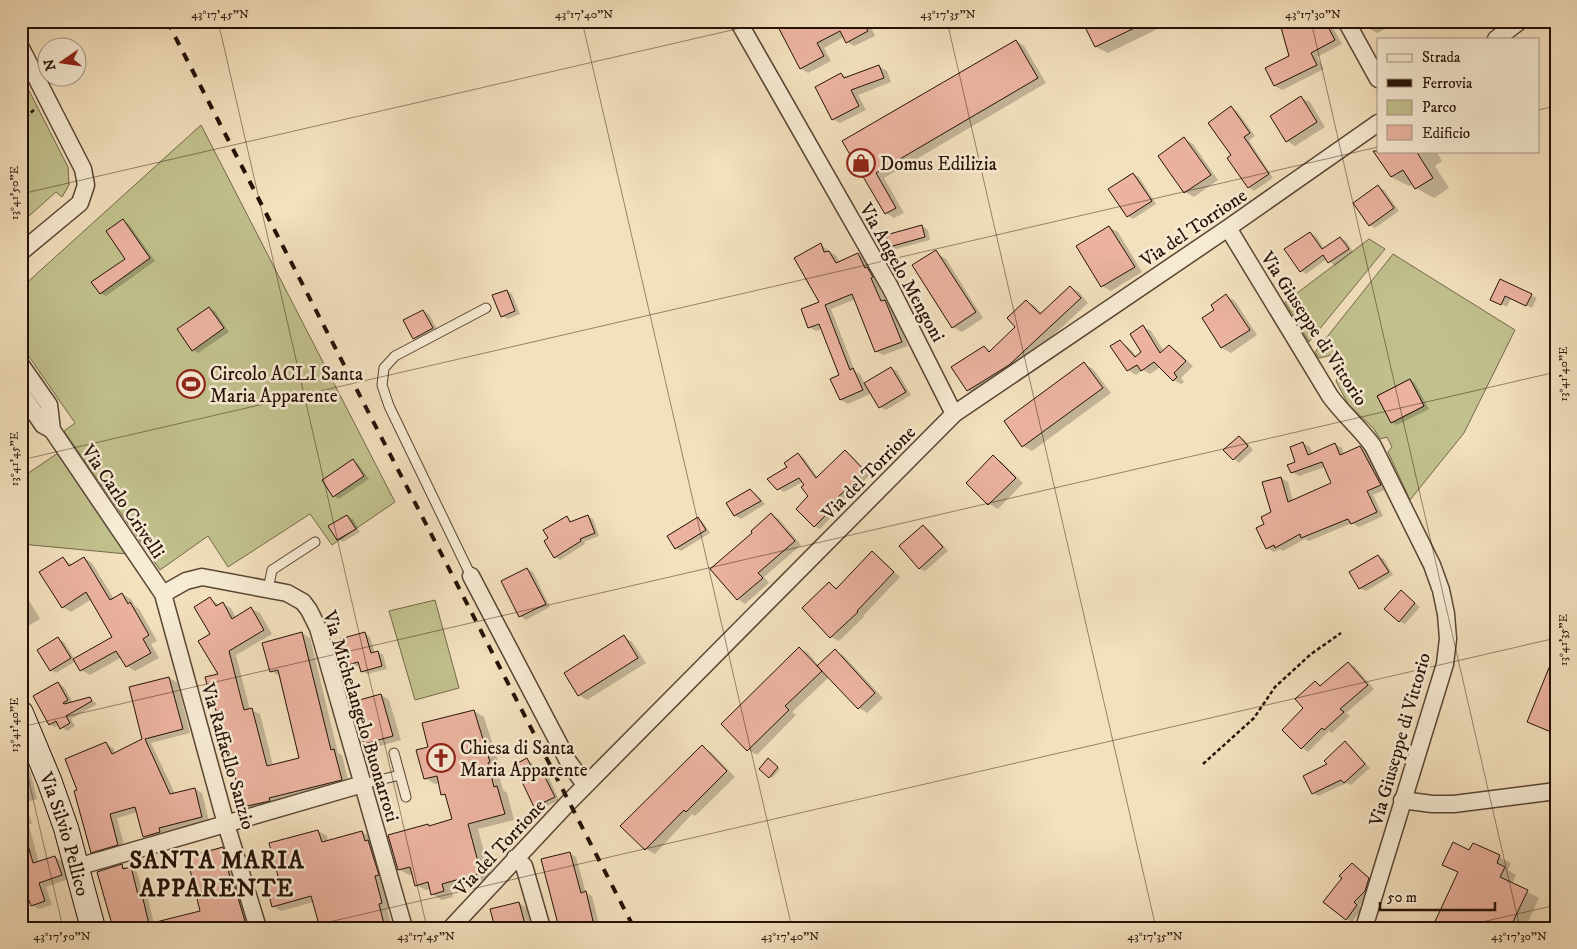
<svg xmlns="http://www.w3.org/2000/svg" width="1577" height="949" viewBox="0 0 1577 949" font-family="'IM FELL DW Pica',serif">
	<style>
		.green { fill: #c1c18d; stroke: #73694a; fill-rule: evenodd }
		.shadow { fill: #0003 }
		.building { fill: #ebb3a0; stroke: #251107 }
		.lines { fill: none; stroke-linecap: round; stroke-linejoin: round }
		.lane-casing { stroke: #584534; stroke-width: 11 }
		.street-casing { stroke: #584534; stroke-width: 19 }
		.secondary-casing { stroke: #251107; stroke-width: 26 }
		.path { stroke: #251107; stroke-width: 2.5; stroke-dasharray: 4 2.5; stroke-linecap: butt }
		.lane { stroke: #f7ebd4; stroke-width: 9 }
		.street { stroke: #f7ebd4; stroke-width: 16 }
		.secondary { stroke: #f7ebd4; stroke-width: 24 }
		.rail { stroke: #251107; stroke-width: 4; stroke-dasharray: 9 9; stroke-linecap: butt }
		.ticks { fill: none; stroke: #251107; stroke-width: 1; stroke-opacity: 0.45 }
		.labels { text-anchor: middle; stroke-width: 5; stroke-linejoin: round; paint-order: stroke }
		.poi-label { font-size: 19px; fill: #251107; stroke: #f7ebd4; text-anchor: start }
		.street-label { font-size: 19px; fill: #251107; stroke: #f7ebd4 }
		.district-label { font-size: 24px; font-weight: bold; letter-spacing: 1px; fill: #251107; stroke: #f7ebd4 }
		.neatline { fill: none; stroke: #251107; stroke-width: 2 }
		.ticks-label { font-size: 12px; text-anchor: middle; fill: #251107 }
	</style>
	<rect width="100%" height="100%" fill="#f3e0bd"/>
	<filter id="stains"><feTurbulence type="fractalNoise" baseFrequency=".004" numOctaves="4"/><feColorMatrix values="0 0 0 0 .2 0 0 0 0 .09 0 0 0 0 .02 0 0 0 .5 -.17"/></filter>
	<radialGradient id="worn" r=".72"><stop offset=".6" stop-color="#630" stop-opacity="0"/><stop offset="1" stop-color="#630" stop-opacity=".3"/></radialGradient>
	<path class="green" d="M21,75L68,167L69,185L62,197L56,192L21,223Z
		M201,125L395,502L332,545L310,514L228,567L208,536L160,570L64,431L75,423L21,345V288Z
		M1369,239L1385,249L1309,342L1285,302Z
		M1393,254L1515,330L1464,433L1410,500L1388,452L1392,447L1387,437L1380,439L1374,429L1348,404L1336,381L1342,369L1332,355L1319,358L1315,352ZM1410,379L1424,406L1391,423L1377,396Z
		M58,453L127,554L21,544V478Z
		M435,600L459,688L415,700L389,611Z"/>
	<path class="shadow" d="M819,21H868L875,36L854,46L847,42L844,37L824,48L831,61L808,73L800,68Z
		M1084,21H1174L1108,53L1096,47Z
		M1294,21H1329L1342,44L1317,57L1324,69L1282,90L1275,86L1267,68L1290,56Z
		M1366,21H1400L1377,33L1370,29Z
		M1016,41L1024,46L1046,83L884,178L904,213L894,218L886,213L844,142Z
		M879,66L887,71L891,82L858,95L866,110L840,123L832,119L841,74L848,78Z
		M1301,98L1310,102L1325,127L1295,146L1287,141Z
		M1231,108L1237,111L1255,136L1249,140L1273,178L1254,191L1249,187L1233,155Z
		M1184,139L1193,144L1218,180L1194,197L1185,192L1160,156Z
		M1380,151H1436L1442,161L1435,166L1449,188L1434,198L1416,188L1413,184L1409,186L1391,177Z
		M1133,174L1139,177L1156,204L1133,219L1128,216Z
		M1378,187L1384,190L1399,211L1375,228L1370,225Z
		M123,221L129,224L155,261L106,296L100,293L127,259Z
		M922,226L928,230L930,240L896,249L890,246Z
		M1109,227L1118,232L1142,272L1111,291L1102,286Z
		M1310,233L1316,236L1324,249L1340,238L1346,241L1353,252L1335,266L1327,259L1306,274L1301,271Z
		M821,245L836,256L840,262L858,254L865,258L871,271L879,281L877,282L886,302L892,305L908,346L883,355L876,351L856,299L831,309L855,371L860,374L865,384L891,368L897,371L911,395L886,410L880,407L872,393L848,404L841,400L832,380L841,376L822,329L816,331L809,327L821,302Z
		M937,253L946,259L983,318L962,332L953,327L914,266Z
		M1500,281L1537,298L1532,308L1511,298L1507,307L1497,302Z
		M1070,287L1079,292L1088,303L1017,369L976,395L968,390L984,347L991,351L1017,327L1026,301L1035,306L1042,314Z
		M507,291L512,294L520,314L508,319L502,316Z
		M1227,296L1235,301L1257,335L1231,353L1222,348L1204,319L1216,311Z
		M209,308L215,311L229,332L198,353L192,350Z
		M423,311L429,314L438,331L419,341L414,338Z
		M1143,327L1151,331L1164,351L1169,346L1177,351L1193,366L1181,378L1184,382L1181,384L1173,380L1160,367L1150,374L1143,370L1136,375L1128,370L1120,342L1128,347L1137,357L1142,353Z
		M1084,364L1093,369L1111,393L1032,451L1023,446Z
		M1410,380L1415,383L1429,409L1397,425L1392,422Z
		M1239,437L1245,440L1253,450L1239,463L1234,459Z
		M1303,443L1310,447L1313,455L1335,444L1342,448L1344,454L1360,447L1367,451L1387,489L1373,495L1383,516L1359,527L1352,523L1309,541L1305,539L1283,551L1280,549L1274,552L1267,548L1265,525L1272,513L1281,478L1288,482L1293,501L1333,483L1325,467L1299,476L1292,472Z
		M845,452L851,455L870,475L837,506L840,508L820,529L814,526L809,496L803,482L784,492L778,489L789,468L798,455L804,458L818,478Z
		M994,457L1002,462L1023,483L998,509L989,504L968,483Z
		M353,461L358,464L369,479L339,499L334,496Z
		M750,490L756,494L765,504L741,519L735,516L728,503Z
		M771,515L779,519L801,545L764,577L769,583L745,604L738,599L754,533Z
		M347,516L353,519L360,532L343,542L338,539Z
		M588,516L593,519L599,536L584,542L585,544L560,560L555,557L567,518L572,522Z
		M698,518L703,522L710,533L681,551L676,548Z
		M923,526L928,529L948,551L925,571L919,568Z
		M872,553L879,557L900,577L863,616L864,617L839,641L831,637L803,608L829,583L838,589Z
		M1378,556L1384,559L1393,575L1366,591L1360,588Z
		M84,558L92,563L114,599L122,594L131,599L135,606L139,609L157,641L151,644L159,658L135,671L127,666L122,657L90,675L81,670L76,661L56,673L51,670L58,639L64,642L75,660L113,637L92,599L71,612L63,607V559L73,565Z
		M527,569L533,572L550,607L526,620L520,616Z
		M21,587L40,619L21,630Z
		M1401,591L1420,607L1405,624L1399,621Z
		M210,598L220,606L223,604L231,608L236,618L251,609L260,613L272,634L236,655L250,710L260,714L273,765L300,758L280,676L271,671L302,633L310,638L338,753L342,755L349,784L252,811L244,807L215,700L212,698L220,675L212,635Z
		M365,633L370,637L375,653L378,652L383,655L387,669L367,674L362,671L360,665L354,667L349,664Z
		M624,637L632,642L646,663L587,700L579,695Z
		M799,648L808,653L819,666L835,651L844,656L883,698L867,713L859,708L829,677L792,712L796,715L757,755L748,750Z
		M1556,659V735L1528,722Z
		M1348,663L1355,667L1374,689L1346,713L1350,716L1332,733L1329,731L1308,752L1302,748L1305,708L1315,682L1322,686Z
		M169,678L177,682L190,733L151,743L175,794L195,789L202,793L209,821L166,832L167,836L151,841L144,836L138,812L117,818L125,849L99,856L92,852L79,791L106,744L113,748L116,754L144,740Z
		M58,683L64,687L73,703L90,699L97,704L71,719L75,726L67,731L59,725L55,727L50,724Z
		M381,695L389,700L401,740L373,748L365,743Z
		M474,711L484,717L500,767L497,768L503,790L507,793L514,820L478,829L491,878L451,889L453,897L442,900L432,894L431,889L426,890L416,885L413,874L409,875L399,869L428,825L431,826L454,820L447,797L443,794L440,783L435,784L425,778L430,748Z
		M1345,743L1350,746L1370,768L1351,785L1347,783L1318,796L1313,793L1329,764Z
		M702,747L711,752L735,777L695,816L692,814L655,854L646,849L622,826Z
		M527,760L532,763L537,772L541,770L547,773L559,800L541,809L535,806Z
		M770,761L780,769L772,778L770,776Z
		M22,766L30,771L37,799L25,803L32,823L29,825L39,863L55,857L62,861L69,879L46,887L52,905L39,909L32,905L31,902L21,905Z
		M318,831L327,836L328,841L362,832L371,837L390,907L387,908L392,928H291L319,920L314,902L281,911L273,906L280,881Z
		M1474,844L1511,863L1508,870L1516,875L1512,884L1539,898L1525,928H1434L1459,873L1444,864L1470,852Z
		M222,849L229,852L251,928H173L202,912Z
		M570,853L576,857L586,893L592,896L600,928H561Z
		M1353,864L1374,882L1370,894L1359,906L1362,909L1352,922L1347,919Z
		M122,866L137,872L144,897L148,899L155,928H114Z
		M519,903L527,908L531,928H496Z"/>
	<path class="building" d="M775,21H862L868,31L846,43L840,31L817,43L824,56L800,69Z
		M1082,21H1149L1095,47Z
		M1289,21H1325L1335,40L1311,53L1317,65L1274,86L1265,68L1289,56L1280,24Z
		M1016,40L1038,78L876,173L896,208L885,214L842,141Z
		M879,65L884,78L851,90L859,106L832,120L815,87L841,73L844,78Z
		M1301,96L1317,122L1286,142L1270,116Z
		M1231,106L1250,133L1244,137L1269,174L1248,188L1227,158L1231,155L1208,123Z
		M1184,137L1211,175L1184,193L1158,156Z
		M1373,151H1416L1433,178L1415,189L1403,170L1391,177Z
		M1133,173L1152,201L1127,217L1108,189Z
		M1378,185L1394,208L1369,226L1353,203Z
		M123,219L150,258L100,294L91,282L125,259L106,231Z
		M922,225L925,237L889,247L886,235Z
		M1109,226L1135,267L1101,287L1076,246Z
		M1310,232L1322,249L1340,237L1349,249L1328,263L1323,255L1300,272L1284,249Z
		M821,243L824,252L829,251L836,263L858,253L865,268L867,267L873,277L871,278L881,301L885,300L902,342L875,352L852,294L825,305L850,370L853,368L863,390L840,400L830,379L839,375L819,324L808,328L801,309L819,302L794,258Z
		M936,250L976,312L952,328L912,265Z
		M1500,279L1532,294L1526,306L1505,296L1501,305L1490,300Z
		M1070,286L1081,298L1009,365L967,391L951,367L984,346L989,352L1015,327L1007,318L1026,300L1040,314Z
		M507,290L515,311L501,317L492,295Z
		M1226,294L1250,330L1221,348L1202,318L1214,310L1211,305Z
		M209,307L224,328L192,351L177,329Z
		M423,310L433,328L413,339L403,320Z
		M1143,325L1160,353L1169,345L1186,361L1174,373L1177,377L1173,381L1154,362L1141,371L1137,365L1127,371L1110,346L1120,340L1135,357L1141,352L1130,334Z
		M1084,362L1103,388L1022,447L1004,421Z
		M891,367L906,392L879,408L864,383Z
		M1410,379L1424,406L1391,423L1377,396Z
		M1239,436L1248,446L1233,460L1223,450Z
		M1303,442L1308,455L1335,443L1340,455L1360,446L1381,485L1367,491L1377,512L1351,524L1348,519L1301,538L1300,534L1275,548L1274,545L1266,549L1256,528L1264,524L1261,517L1271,512L1262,482L1281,477L1288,502L1331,483L1322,462L1291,473L1287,465L1295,462L1290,447Z
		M845,450L865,471L833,502L836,505L814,527L796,509L808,496L801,487L804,485L799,478L777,490L767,479L787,467L784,463L798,453L816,478Z
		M993,455L1016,478L988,505L966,483Z
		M353,459L364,476L333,497L322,480Z
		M750,489L761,501L734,516L726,503Z
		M771,513L795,541L758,573L763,578L737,600L710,569L752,533L751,531Z
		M347,515L356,529L337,540L328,526Z
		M588,515L595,533L580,539L581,541L554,558L544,541L548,538L543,530L567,516L570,522Z
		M698,517L706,530L675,549L667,536Z
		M923,525L943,547L919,569L899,546Z
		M872,551L894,572L857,611L858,612L830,638L802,608L829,582L836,589Z
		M1378,555L1389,572L1359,589L1349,572Z
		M63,557L69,566L84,557L110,600L122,593L128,604L130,602L149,635L143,639L151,653L126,667L116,651L80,671L73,659L112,637L86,592L62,608L39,572Z
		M527,568L546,604L519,617L501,581Z
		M1401,590L1415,603L1399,622L1384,609Z
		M210,597L216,606L223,602L232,619L251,607L264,630L229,651L244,710L252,708L267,766L299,758L278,670L270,672L262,643L302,632L331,750L334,749L342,780L269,798L270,801L243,807L230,757H228L213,699H211L205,677L218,674L198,641L210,634L194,607Z
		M365,632L371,653L378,651L382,666L361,672L358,662L348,665L340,639Z
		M624,635L638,658L578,696L564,673Z
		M58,637L71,658L50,671L37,650Z
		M799,647L822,671L785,706L789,710L747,751L721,724Z
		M835,649L875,693L858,709L817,666Z
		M1555,653H1556V734L1527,722Z
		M1348,662L1368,685L1340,709L1344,712L1324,730L1322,728L1301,749L1282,730L1303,708L1295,699L1315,681L1320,686Z
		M169,677L183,729L145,739L170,794L195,788L202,817L159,828L160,832L143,837L135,807L110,814L118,845L91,853L74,791L77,790L65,759L106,742L112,754L142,739L129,687Z
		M58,682L68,700L63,703L64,704L90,697L92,701L66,716L70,723L60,729L56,721L49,725L33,696Z
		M381,694L393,736L364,744L352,702Z
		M474,710L490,762L488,763L494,787L497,786L505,814L468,824L481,873L442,884L444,891L431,895L428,882L415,886L410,867L398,870L388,835L428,824L429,826L452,819L445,794L441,795L437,776L424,779L416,750L428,747L422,723Z
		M1345,741L1365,764L1344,783L1341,780L1312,794L1303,776L1327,764L1324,761Z
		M702,745L727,771L686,812L684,810L645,850L620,826Z
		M527,758L534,772L541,769L555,797L534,807L514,765Z
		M768,758L778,767L769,778L759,769Z
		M318,830L322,842L362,831L365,841L368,840L379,875L375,876L382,903L379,904L385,928H320L311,896L272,907L266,884L279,880L269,843Z
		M21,835H25L33,863L55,856L62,875L39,883L45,901L31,906L21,879Z
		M1453,842L1469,850L1473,843L1500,855L1497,863L1505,867L1500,877L1528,890L1510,928H1432L1458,872L1442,865Z
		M223,847L231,882L233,881L247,928H153L152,923L200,911L187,857Z
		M570,852L581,893L586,891L593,921L566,928H559L541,859Z
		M1352,863L1369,878L1365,891L1354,902L1357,905L1346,920L1323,902L1342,878L1339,876Z
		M122,864L123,869L131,867L138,895H142L150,928H113L97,872Z
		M519,902L526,928H495L490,909Z"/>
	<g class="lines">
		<defs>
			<path id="lane" d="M471,576L389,406L382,385L384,368L395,356L486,308
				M268,589L272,570L315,542
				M394,753L406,797
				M363,784L400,775"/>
			<path id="street" d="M738,21L890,287L954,414
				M1346,21L1378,79
				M1496,39L1520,21
				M21,48L83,169L86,185L80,203L21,252
				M1228,228L1330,396C1343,414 1360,428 1373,446L1432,565L1441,590L1446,614L1448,639L1445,664L1364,928
				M21,365L49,405L52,430
				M21,393L43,425L52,430L163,594L226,824L258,928
				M471,576L568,761L585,785
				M163,594L186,581L202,577L287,593L303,602L309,610L318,628L404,928
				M1402,800L1432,804H1454L1556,791
				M515,858L524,866L542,928
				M77,867L363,784
				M451,928L569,802L954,414L1228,228L1378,123"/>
			<g id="secondary">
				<path id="s1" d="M21,713L49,780L66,828L93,928"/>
			</g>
		</defs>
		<use href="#lane" class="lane-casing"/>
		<use href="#street" class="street-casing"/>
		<use href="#secondary" class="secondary-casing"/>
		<path class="path" d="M21,121L35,109
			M1203,764L1254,718L1275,687L1311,654L1341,633"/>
		<use href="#lane" class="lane"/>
		<use href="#street" class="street"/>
		<use href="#secondary" class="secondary"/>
		<path class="rail" d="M167,21L634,928"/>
	</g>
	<path class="ticks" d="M218,21L427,928M582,21L792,928M947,21L1156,928M1311,21L1520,928M1538,110L1556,106M21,194L771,21M21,460L1378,147M21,727L1556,372M21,747L63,928M303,928L1556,638M1456,928L1556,905"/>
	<defs>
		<symbol id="shop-ring" viewBox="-11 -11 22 22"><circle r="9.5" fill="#f7ebd4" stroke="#8f2418" stroke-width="1.5"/><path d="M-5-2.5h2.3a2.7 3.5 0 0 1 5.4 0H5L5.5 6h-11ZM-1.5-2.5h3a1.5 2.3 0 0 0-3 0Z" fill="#8f2418"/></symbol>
		<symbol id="stadium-ring" viewBox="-11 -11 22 22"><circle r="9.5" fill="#f7ebd4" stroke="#8f2418" stroke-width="1.5"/><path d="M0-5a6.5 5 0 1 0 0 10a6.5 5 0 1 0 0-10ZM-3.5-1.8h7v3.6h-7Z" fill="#8f2418"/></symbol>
		<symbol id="church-ring" viewBox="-11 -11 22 22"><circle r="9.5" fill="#f7ebd4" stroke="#8f2418" stroke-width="1.5"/><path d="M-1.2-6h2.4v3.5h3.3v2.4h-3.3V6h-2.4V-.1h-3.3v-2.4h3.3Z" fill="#8f2418"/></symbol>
	</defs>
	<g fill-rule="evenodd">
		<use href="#shop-ring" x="845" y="147" width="32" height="32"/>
		<use href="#stadium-ring" x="175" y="368" width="32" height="32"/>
		<use href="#church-ring" x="425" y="742" width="32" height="32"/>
	</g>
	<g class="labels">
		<g class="poi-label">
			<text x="880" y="170">Domus Edilizia</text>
			<text x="210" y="380">Circolo ACLI Santa<tspan x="210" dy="22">Maria Apparente</tspan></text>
			<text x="460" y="754">Chiesa di Santa<tspan x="460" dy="22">Maria Apparente</tspan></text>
		</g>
		<g class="street-label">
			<text transform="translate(1193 227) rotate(-34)" y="7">Via del Torrione</text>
			<text transform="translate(903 272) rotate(61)" y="7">Via Angelo Mengoni</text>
			<text transform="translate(1315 328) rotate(57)" y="7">Via Giuseppe di Vittorio</text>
			<text transform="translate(868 472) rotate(-45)" y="7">Via del Torrione</text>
			<text transform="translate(124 501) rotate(56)" y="7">Via Carlo Crivelli</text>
			<text transform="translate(362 716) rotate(73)" y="7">Via Michelangelo Buonarroti</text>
			<text transform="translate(1399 739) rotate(-74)" y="7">Via Giuseppe di Vittorio</text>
			<text transform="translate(229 756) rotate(74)" y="7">Via Raffaello Sanzio</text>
			<text dy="7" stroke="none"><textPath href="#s1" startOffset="129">Via Silvio Pellico</textPath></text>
			<text transform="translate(499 847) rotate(-47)" y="7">Via del Torrione</text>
		</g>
		<g class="district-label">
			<text x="217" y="868">SANTA MARIA<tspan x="217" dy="28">APPARENTE</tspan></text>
		</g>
	</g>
	<rect width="1577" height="949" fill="none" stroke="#f3e0bd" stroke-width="55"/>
	<rect x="1377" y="38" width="162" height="115" fill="#f7ebd4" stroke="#a39482"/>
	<rect x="1387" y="54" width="25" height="8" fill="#f7ebd4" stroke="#a39482"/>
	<text x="1422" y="62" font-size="15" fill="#251107">Strada</text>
	<rect x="1387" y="79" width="25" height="8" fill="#251107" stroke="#a39482"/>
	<text x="1422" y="88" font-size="15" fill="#251107">Ferrovia</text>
	<rect x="1387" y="100" width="25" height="15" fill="#c1c18d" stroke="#a39482"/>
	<text x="1422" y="112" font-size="15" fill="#251107">Parco</text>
	<rect x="1387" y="125" width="25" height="15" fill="#ebb3a0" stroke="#a39482"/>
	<text x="1422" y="138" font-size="15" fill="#251107">Edificio</text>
	<g transform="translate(62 62) rotate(257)"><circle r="24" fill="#f7ebd4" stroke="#a39482"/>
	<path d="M0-4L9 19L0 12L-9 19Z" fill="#8f2418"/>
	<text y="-8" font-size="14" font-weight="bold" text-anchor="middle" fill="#251107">N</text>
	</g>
	<path d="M1380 902v8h115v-8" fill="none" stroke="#251107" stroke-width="2.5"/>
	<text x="1387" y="902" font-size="15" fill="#251107" stroke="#f7ebd4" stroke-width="4" paint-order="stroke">50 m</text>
	<rect x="28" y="28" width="1522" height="894" class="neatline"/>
	<g class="ticks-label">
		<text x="220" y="18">43°17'45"N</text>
		<text x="584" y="18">43°17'40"N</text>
		<text x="948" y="18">43°17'35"N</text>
		<text x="1313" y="18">43°17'30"N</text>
		<text transform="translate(14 193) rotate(-90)" y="4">13°41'50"E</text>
		<text transform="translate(1563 374) rotate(-90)" y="4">13°41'40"E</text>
		<text transform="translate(14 459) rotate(-90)" y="4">13°41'45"E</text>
		<text transform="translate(1563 640) rotate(-90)" y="4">13°41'35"E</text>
		<text transform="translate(14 725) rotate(-90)" y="4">13°41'40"E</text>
		<text x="62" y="940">43°17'50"N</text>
		<text x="426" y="940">43°17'45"N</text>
		<text x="790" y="940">43°17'40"N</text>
		<text x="1155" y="940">43°17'35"N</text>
		<text x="1519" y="940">43°17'30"N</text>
	</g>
	<rect width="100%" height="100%" filter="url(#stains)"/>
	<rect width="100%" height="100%" fill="url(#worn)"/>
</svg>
